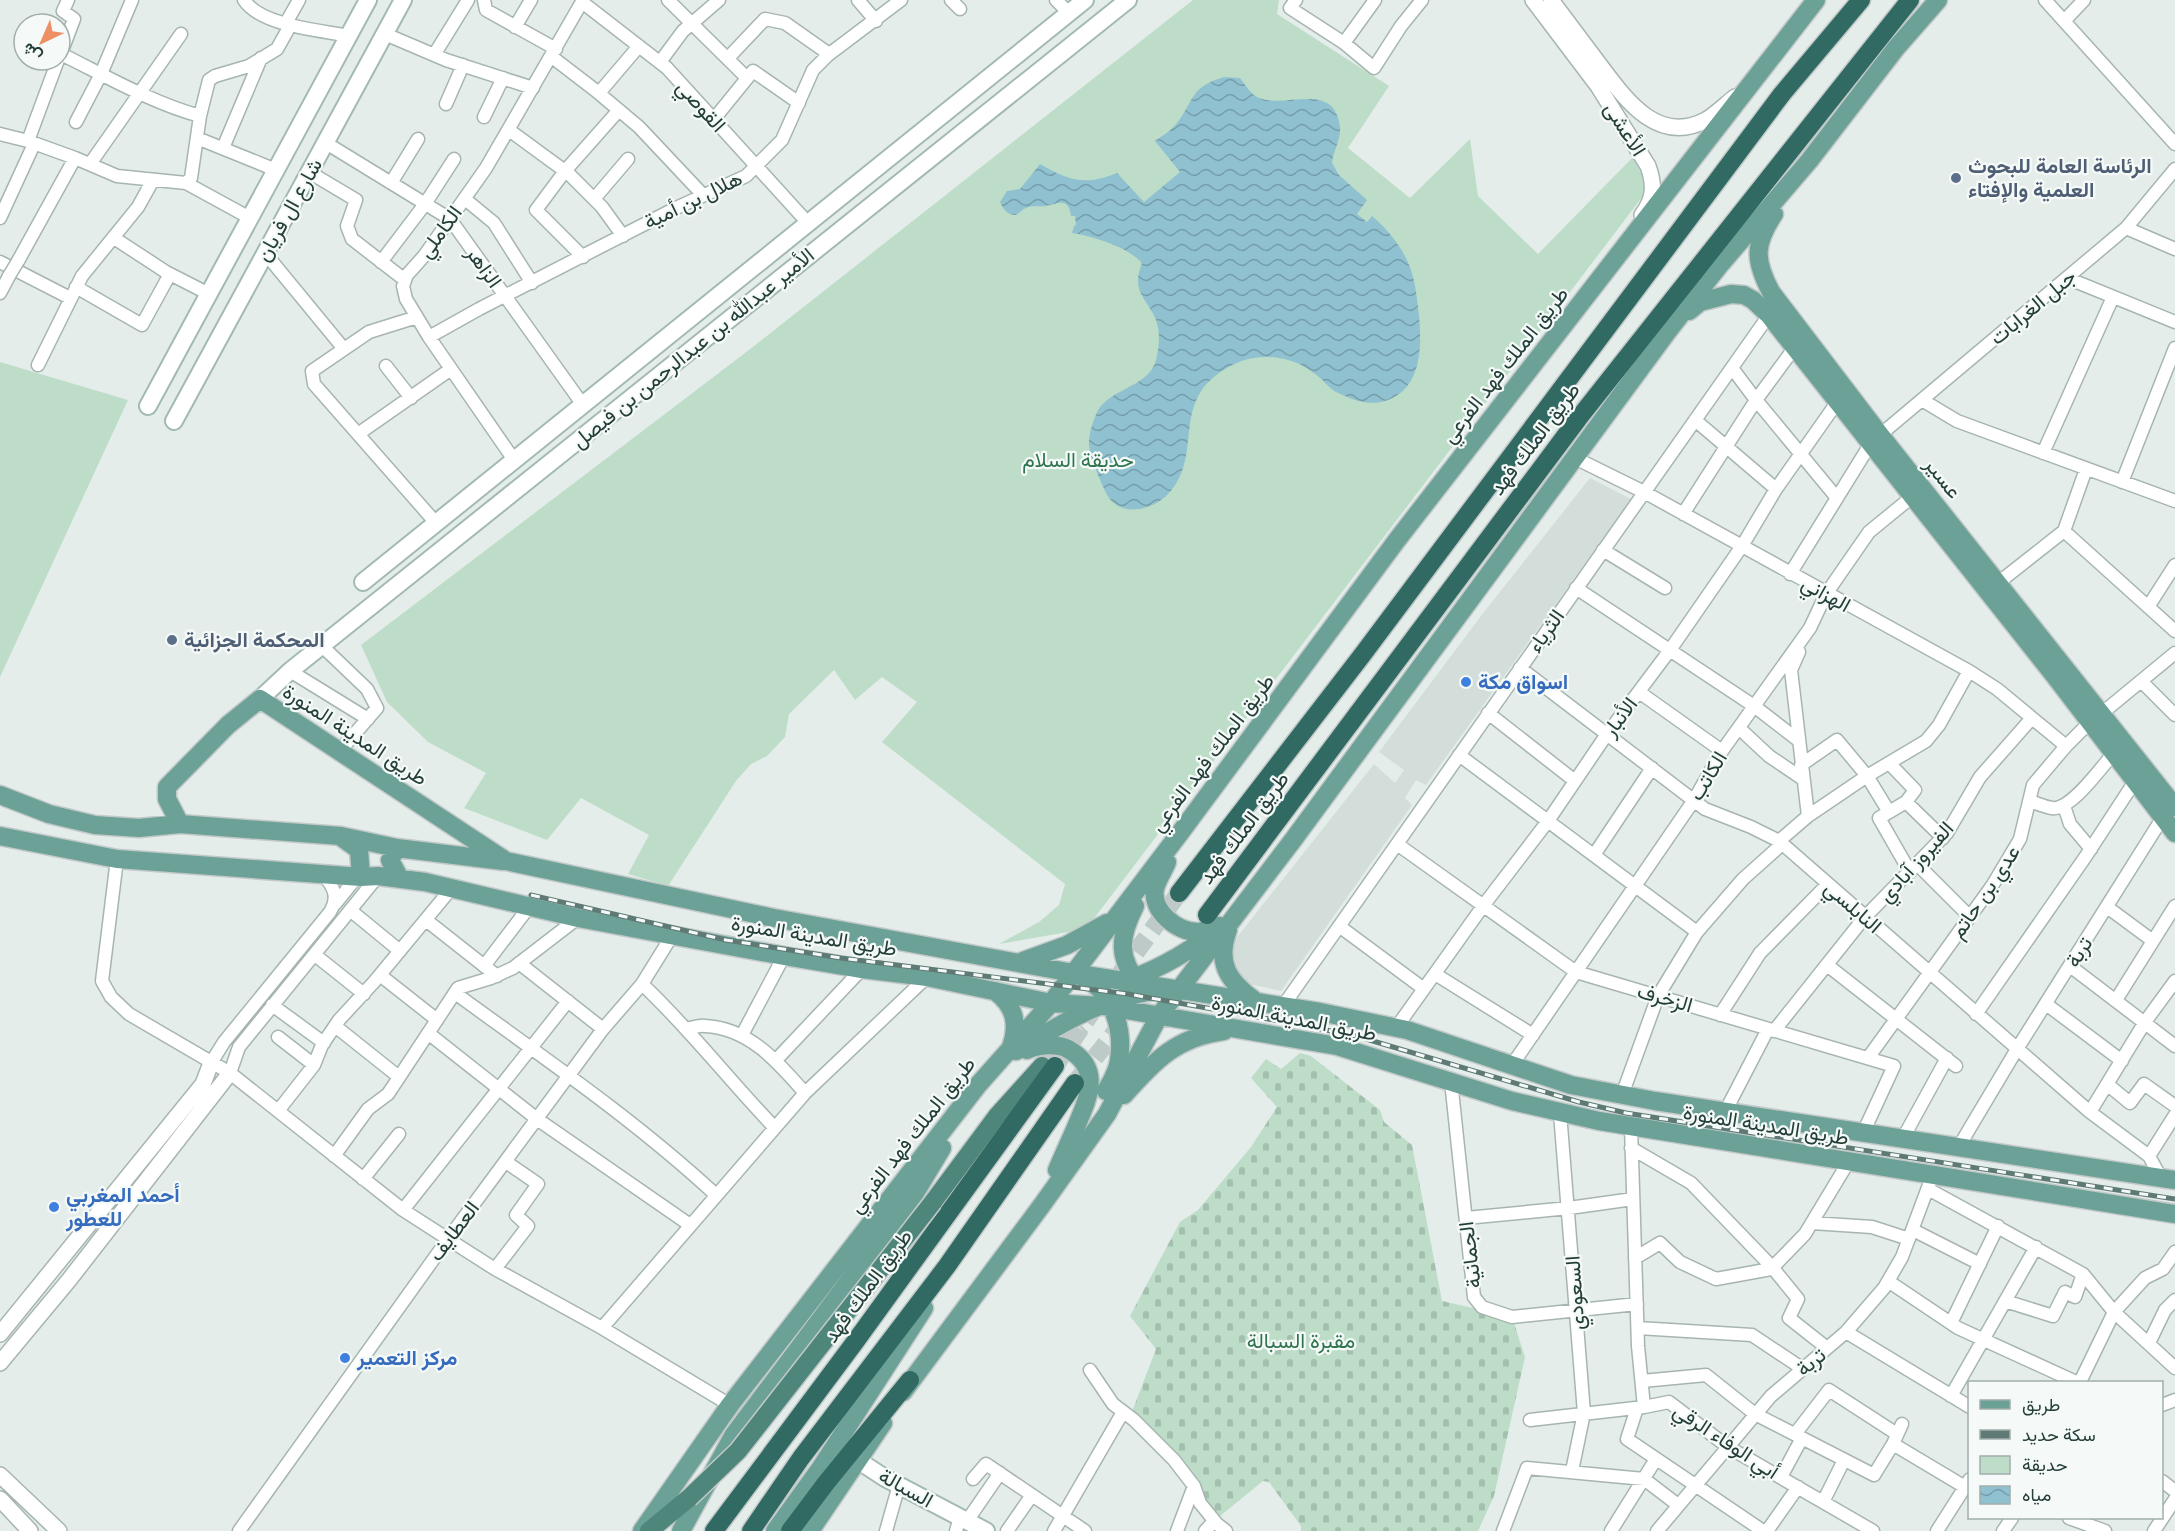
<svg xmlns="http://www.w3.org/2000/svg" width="2175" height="1531" viewBox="0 0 2175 1531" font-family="'Roboto Condensed',Vazirmatn,sans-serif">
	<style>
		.built { fill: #d3ddd9 }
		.cemetery { fill: url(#cemetery-stones) }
		.park { fill: #beddc9 }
		.water { fill: url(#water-waves) }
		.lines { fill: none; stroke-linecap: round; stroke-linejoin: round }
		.trunk-tunnel { stroke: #becac7; stroke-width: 18; stroke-dasharray: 18 9; stroke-linecap: butt }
		.motorway-tunnel { stroke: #becac7; stroke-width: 18; stroke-dasharray: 18 9; stroke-linecap: butt }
		.minor-casing { stroke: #a7b5b1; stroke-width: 15 }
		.tertiary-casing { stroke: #a7b5b1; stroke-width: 18 }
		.secondary-casing { stroke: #a3b9b3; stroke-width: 20 }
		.primary-casing { stroke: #c2c9c8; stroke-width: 21 }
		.trunk-casing { stroke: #c2c9c8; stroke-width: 21 }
		.motorway-casing { stroke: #c2c9c8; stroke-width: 21 }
		.minor { stroke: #fff; stroke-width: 12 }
		.tertiary { stroke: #fff; stroke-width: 15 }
		.secondary { stroke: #fff; stroke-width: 16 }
		.primary { stroke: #6ba197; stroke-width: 18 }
		.trunk { stroke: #4e867c; stroke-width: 18 }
		.motorway { stroke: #316a62; stroke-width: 18 }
		.rail-casing { stroke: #5f7a75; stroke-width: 5 }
		.rail { stroke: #f5faf8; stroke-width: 3; stroke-dasharray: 9; stroke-linecap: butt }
		.minor-bridge-casing { stroke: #a7b5b1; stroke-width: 15; stroke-linecap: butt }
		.trunk-bridge-casing { stroke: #c2c9c8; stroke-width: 21; stroke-linecap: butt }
		.minor-bridge { stroke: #fff; stroke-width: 12 }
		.trunk-bridge { stroke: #4e867c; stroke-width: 18 }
		.service-dot { fill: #5c6f8a; stroke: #f5faf8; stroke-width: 2 }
		.shop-dot { fill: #3f7fe0; stroke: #f5faf8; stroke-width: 2 }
		.labels { text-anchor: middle; stroke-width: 4.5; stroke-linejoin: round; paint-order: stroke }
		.street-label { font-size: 21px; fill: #243f39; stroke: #f5faf8 }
		.service-label { font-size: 21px; font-weight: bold; fill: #4e5e75; stroke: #f5faf8; text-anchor: start }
		.park-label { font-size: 21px; fill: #30744f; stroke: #f5faf8 }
		.shop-label { font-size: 21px; font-weight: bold; fill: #366cbe; stroke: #f5faf8; text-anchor: start }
	</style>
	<defs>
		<pattern id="cemetery-stones" width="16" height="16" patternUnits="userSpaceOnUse" patternTransform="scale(1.5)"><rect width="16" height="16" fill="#beddc9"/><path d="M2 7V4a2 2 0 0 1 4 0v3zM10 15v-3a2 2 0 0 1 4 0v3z" fill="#a3bfad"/></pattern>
		<pattern id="water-waves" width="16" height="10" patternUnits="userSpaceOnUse" patternTransform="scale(1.5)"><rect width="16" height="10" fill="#8fc1d0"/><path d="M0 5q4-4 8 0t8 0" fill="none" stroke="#759eaa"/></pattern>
	</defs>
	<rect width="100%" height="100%" fill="#e4edea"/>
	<path class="built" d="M1590,478L1631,499L1426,785L1416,780L1405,798L1412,805L1281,991L1245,983L1229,963L1231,948L1238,936L1374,764L1395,783L1404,770L1379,752L1484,612Z"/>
	<path class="cemetery" d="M1300,1053L1311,1056L1380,1110L1384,1122L1412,1145L1442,1301L1512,1317L1525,1357L1494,1496L1478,1531H1301V1526L1269,1482L1263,1481L1214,1521L1194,1486L1130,1417L1156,1349L1130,1316L1180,1222L1198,1210L1251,1147L1277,1107L1251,1078L1266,1059L1281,1069Z"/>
	<path class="park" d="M1193,0H1279L1277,14L1389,86L1348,148L1410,198L1470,139L1478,196L1538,254L1633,157L1649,188L1086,929L999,944L1039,922L1059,905L1065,884L882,742L917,702L882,677L855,700L834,670L789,714L785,737L767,756L751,764L736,781L668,886L628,874L649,835L581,798L547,840L464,808L486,773L428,742L387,702L361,645L749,350Z
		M0,362L128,400L0,677Z"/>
	<path class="water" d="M1224,77L1240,78C1245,84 1251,95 1259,98C1287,109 1334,80 1340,127C1341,140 1333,151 1332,163L1339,175L1367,200L1357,214L1367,222L1372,216C1396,237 1412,260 1416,292C1421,327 1429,385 1388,400C1370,407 1352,400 1336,392C1329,388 1325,382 1319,377C1309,369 1300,363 1288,360C1262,353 1240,358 1219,373C1172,406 1203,456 1169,493C1155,509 1124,518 1109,498C1103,489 1093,463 1090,452C1087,441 1091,427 1095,417C1104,388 1149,389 1156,360C1160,344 1161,326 1152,312C1140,292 1133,287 1142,263C1128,247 1092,236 1072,233L1074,226L1076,225L1075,216H1071C1069,197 1058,203 1046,206C1039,207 1033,205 1026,208C1021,210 1019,215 1014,215C1006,214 1003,208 1000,202L1007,191L1020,189L1040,164C1070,181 1085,186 1117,173L1144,202L1180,172L1155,141C1162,136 1172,130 1177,123C1195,99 1190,87 1224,77Z"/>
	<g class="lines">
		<path class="trunk-tunnel" d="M1042,1066L1082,1026"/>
		<path class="motorway-tunnel" d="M1120,974L1179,893
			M1055,1066L1098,1003
			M1078,1079L1126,1018"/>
		<defs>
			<path id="minor" d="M244,0C261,26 320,30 349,36
				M484,0L486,10L556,49
				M668,0L747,78
				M858,0L876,21
				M951,0L960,9
				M1056,0L1069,13
				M1296,0L1290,8L1344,43L1374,68L1401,26L1422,0
				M2045,0L2175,144
				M582,2L667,68L808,223
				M2064,21L2084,0
				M286,23L299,0
				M515,27L531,0
				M385,34L446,60L533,88
				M1344,43L1375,0
				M61,54C106,76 152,103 200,116
				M434,55L468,0
				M60,56L74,19L63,11L68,0
				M552,57L595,90L639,127L703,195
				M728,58L765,19L785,23L829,54
				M660,62L683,31L719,0
				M599,93L639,46
				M446,104L463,65
				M484,117L503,78
				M714,119L753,71L799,103
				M76,122L101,74L132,0
				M509,130L569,174L602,207L623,236
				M0,134L28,141L75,158L117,176L186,183L191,178L200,116L209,80L215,76L249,66L277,49L291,24
				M197,138L276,170
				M28,141L58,60
				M326,143L450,219L583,405
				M223,148L261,58
				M90,164L181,34
				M309,172L356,200L347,226L352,239L405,280
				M186,183L250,218
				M391,183L418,139
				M465,199L494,223L532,283
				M594,199L628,159
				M0,218L34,144
				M2126,228L2175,249
				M114,238L166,272L209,294
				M265,253L344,349
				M583,257L536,210L565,171L619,110
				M18,261L75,158
				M0,262L70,298
				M381,262L425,204L454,159
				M2067,278L2175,322
				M76,287L142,325L170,274
				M0,293L9,276
				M417,317L369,332L312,371L314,384L436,523
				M429,337L479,309L676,208L746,176L782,140L813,70L828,55L901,0
				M38,365L82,276L138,207L153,180
				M386,366L411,398
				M1732,368L1756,400L1837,498
				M1922,400L1957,421L2175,501
				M1695,420L1776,489
				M358,434L451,369
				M1880,435L2126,228L2175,169
				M2043,453L2113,297
				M1575,458L1644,492L1969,671L1997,689L2066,746
				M514,460L429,337L406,299L403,286L407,275L424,256L486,168L583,0
				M2122,482L2175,348
				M1683,514L1756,400L1795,347
				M2064,531L2175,631
				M1603,550L1665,588
				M1790,574L1871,443
				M1998,583L2064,531L2086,469
				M1576,588L1754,706L1798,740
				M2148,607L2175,565
				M322,646L367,689L377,708L344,746
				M1799,652L1791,670L1808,816
				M1520,668L1705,809L1751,827L1779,841L2090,1112L2149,1156L2161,1178
				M290,671L368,719
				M2141,681L2175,715
				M1639,692L1722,751
				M1488,713L1575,781
				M2101,714L2175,653
				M1739,728L1769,756L1803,779
				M1459,755L1697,932
				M1889,763L1915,790L1906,802L1879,818L1910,872
				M1801,765L1837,740L1867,776L1889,812
				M2029,801C2037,803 2044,807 2052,808C2071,811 2102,766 2114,753
				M1906,802L1943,838
				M2064,806L2070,824L2091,849
				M1779,841L1808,816L1867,776L1926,741L1939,725L1969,671
				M1397,844L1576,972L1894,1066L1863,1133
				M1594,855L1652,768
				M117,859L102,981L111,997L129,1014L230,1073L403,1210L448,1239L495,1269L602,1328L730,1405
				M1917,864L1970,917
				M335,904L357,877
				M2107,907L2153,941
				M350,910L400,951
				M426,920L497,976
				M1339,926L1424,989
				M315,955L364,994
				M519,963L603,1029
				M1827,965L1956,1066
				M484,966L529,907
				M2070,966L2175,1046
				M1435,974L1533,1035
				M380,975L437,1020
				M642,984C689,1028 729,1080 774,1127
				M455,993C544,1058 635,1120 716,1195
				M2116,1000L2175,906
				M2046,1004L2122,1061
				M272,1005L324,1043
				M1283,1006L1769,315
				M1976,1014L2086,856L2135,781
				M1720,1015L1760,953L1827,885
				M335,1026L399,1077
				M1396,1028L1483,906L1548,821L1607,734L1670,650L1742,546L1776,489L1838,401
				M686,1029C692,1028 699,1025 705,1026C749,1028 778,1062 805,1093
				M1774,1031L1864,918L1947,833L1980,777L2032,718
				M428,1033L537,1119L690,1225
				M742,1035L784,956
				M278,1037L314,1065
				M1868,1058L1992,886L2020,839L2033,785L2066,746L2090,722
				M776,1060L862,969
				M211,1063L224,1042L330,912C339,897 334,888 324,875
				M1512,1065L1694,800L1722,751L1810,628L1826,594L1869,532L1913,496
				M230,1073L239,1047L378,876
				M1451,1081L1474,1297L1482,1307L1512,1317L1637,1304
				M2107,1084L2130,1103L2144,1084L2175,1106
				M1622,1095L1658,996L1697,932L1743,879L1781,845
				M278,1111L314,1065L322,1045L339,1020L374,982L451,889
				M1725,1112L1768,1029
				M2090,1112L2145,1022L2175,981
				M1560,1113L1584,1413L1572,1471
				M1631,1127L1638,1346L1644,1407
				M1902,1140L1947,1058
				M1631,1148L1691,1183L1772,1267L1798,1299L1789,1318L1827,1348
				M1958,1148L2017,1049L2163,817
				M334,1156L368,1109L388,1094L458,988L491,978L513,968L578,918
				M2149,1156L2175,1115
				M363,1179L399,1134
				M1928,1189L2083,1274L2114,1312L2175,1368
				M403,1210L568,1001
				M1466,1218L1569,1208L1633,1199
				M1812,1223L1872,1227L1909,1239
				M1913,1230L1980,1264
				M1635,1258L1660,1243L1680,1262L1716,1279L1771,1269L1805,1234L1849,1161
				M495,1269L528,1226L516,1215L538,1184L506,1162
				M1888,1281L1958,1328L2076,1382
				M2005,1301L2053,1316L2065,1292L2075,1297L2083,1274
				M1951,1323L1998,1226
				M602,1328L805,1093L927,977
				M1638,1328L1752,1335L1803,1369
				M1846,1332L1970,1407
				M2149,1343L2165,1310L2175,1300
				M1090,1370L1113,1404L1134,1420L1174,1460L1194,1486L1200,1503L1217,1524L1226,1531
				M1642,1381L1706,1375L1755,1414L1874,1475L1893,1444L1902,1424
				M2080,1382L2114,1312L2145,1278L2163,1269L2175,1252
				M1951,1396L2036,1247
				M2162,1405L2175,1400
				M1637,1408L1627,1439L1763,1531
				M1530,1420L1644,1407L1669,1402L1728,1447L1873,1531
				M1795,1434L1829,1390L1897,1434
				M1893,1444L1965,1487
				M1781,1477L1802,1438
				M973,1479L986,1464L1085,1531
				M2162,1481L2175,1491
				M1823,1502L1844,1460
				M2069,1518L2105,1531
				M967,1521L1000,1473
				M239,1531L448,1239L603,1029L642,984L673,934
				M886,1531L899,1485
				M956,1531L960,1517
				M1007,1531L1032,1495
				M1054,1531L1123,1412
				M1177,1531L1194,1486
				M1205,1531L1214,1521
				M1503,1531L1527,1468L1644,1479L1678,1505
				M1611,1531L1656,1459
				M1657,1531L1771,1396L1846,1332L1884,1288L1902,1257L1933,1174
				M1767,1531L1798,1487
				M1937,1531L1970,1479
				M2003,1531L2012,1518
				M2154,1531L2175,1499"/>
			<path id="tertiary" d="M1533,0L1598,86L1648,166C1655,185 1654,199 1642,215
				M1551,0C1566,20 1581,40 1596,60C1622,94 1655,147 1706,120C1716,114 1726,104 1735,97
				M0,1334L203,1084L211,1063
				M0,1363L69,1280L230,1073
				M0,1475L59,1531
				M0,1499L30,1531"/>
			<path id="secondary" d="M148,406L368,0
				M174,421L403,0
				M363,582L1085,0
				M260,699L290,671L375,603L1128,0
				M859,1461L885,1478L986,1531"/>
			<path id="primary" d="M1774,214C1754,244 1754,260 1771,292L1880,435L2175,807
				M1689,311L1700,302L1731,294L1744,295L1753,300L1769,315L2054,675L2175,833
				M0,795L49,814L95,825L139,828L180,824L341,836L397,848
				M180,824L167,799V787L228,725L260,699L506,861L774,918L1073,973L1320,1012L1407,1030L1571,1085L1655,1101L2175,1180
				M0,836L117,859L361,877L378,876L425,882L578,918L784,956L862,969L927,977L1051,1003L1103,1006L1337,1046L1512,1101L1599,1121L2175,1214
				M341,837L359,850L361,877
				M1167,862C1164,870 1157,880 1155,889C1151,911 1177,932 1198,932C1203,932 1210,928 1215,925
				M400,879L390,860L397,848L503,861
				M1135,906C1119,937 1117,958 1140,985
				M1228,930C1216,963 1228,981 1254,1000
				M1023,961L1067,945L1107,923
				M1080,976C1112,989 1124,1028 1119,1060C1118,1071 1111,1082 1106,1091
				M1128,980C1161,968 1193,950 1220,926
				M995,991C1015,1006 1019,1024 1011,1047
				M1027,1050C1037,1045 1057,1043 1068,1049C1103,1069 1088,1098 1076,1127C1070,1141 1063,1156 1057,1170
				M1016,1051C1060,1024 1108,995 1161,990
				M1124,1095C1155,1060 1177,1037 1224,1031
				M903,1392L1042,1205L1107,1114L1159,1016L1293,840L1668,331L1719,266L1809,161L1896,48L1938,0
				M642,1531L730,1405L978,1085L1051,1003L1180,833L1397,540L1816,0
				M681,1531L733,1436L915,1193L942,1148
				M775,1531L822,1466L924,1308
				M810,1531L883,1423"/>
			<path id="trunk" d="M933,1202L997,1116L1042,1066
				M649,1531L689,1498"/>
			<path id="motorway" d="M1179,893L1363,654L1782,94L1861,0
				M1207,915L1578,419L1910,0
				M714,1531L855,1342L1055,1066
				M751,1531L801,1458L947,1266L1075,1083
				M790,1531L826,1483L910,1380"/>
		</defs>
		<use href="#minor" class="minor-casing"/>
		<use href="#tertiary" class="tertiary-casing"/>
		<use href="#secondary" class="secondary-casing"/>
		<use href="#primary" class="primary-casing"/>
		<use href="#trunk" class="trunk-casing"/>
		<use href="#motorway" class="motorway-casing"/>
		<use href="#minor" class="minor"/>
		<use href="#tertiary" class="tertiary"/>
		<use href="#secondary" class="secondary"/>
		<use href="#primary" class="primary"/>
		<use href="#trunk" class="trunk"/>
		<use href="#motorway" class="motorway"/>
		<defs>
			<path id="rail" d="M531,895L726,940L841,958L1128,994L1291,1023L1356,1036L1579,1102L1626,1113L2175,1199"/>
		</defs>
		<use href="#rail" class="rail-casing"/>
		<use href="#rail" class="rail"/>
		<defs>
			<path id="minor-bridge" d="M9,276L18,261"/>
			<path id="trunk-bridge" d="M689,1498L738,1451L933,1202"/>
		</defs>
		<use href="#minor-bridge" class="minor-bridge-casing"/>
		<use href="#trunk-bridge" class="trunk-bridge-casing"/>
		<use href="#minor-bridge" class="minor-bridge"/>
		<use href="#trunk-bridge" class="trunk-bridge"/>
	</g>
	<g class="service-dot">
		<circle cx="1956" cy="178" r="6"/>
		<circle cx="172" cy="640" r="6"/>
	</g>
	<g class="shop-dot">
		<circle cx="1466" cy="682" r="6"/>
		<circle cx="54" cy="1207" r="6"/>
		<circle cx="345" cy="1358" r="6"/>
	</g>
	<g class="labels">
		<g class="street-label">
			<text transform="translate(701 106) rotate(48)" y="7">القوصي</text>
			<text transform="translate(1625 129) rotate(58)" y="7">الأعشى</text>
			<text transform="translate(693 200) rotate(-26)" y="7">هلال بن أمية</text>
			<text transform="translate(289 210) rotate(-61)" y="7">شارع ال فريان</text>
			<text transform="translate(440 232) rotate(-54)" y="7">الكاملي</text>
			<text transform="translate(484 267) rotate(55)" y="7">الزاهر</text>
			<text transform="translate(2033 307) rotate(-40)" y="7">جبل الغرابات</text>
			<text transform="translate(693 348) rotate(-39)" y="7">الأمير عبدالله بن عبدالرحمن بن فيصل</text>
			<text transform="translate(1505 365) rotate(-52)" y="7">طريق الملك فهد الفرعي</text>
			<text transform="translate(1535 439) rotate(-53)" y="7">طريق الملك فهد</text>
			<text transform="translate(1943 478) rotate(52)" y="7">عسير</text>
			<text transform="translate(1826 594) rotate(29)" y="7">الهزاني</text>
			<text transform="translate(1546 631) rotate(-55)" y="7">الثرياء</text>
			<text transform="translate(1620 717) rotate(-53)" y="7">الأنبار</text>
			<text transform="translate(355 735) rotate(33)" y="7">طريق المدينة المنورة</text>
			<text transform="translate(1212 753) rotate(-53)" y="7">طريق الملك فهد الفرعي</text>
			<text transform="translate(1708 776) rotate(-59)" y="7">الكاتب</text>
			<text transform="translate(1244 828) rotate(-53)" y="7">طريق الملك فهد</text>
			<text transform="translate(1916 862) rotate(-48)" y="7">الفيروز آبادي</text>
			<text transform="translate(1985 892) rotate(-56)" y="7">عدي بن حاتم</text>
			<text transform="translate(1853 907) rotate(41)" y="7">النابلسي</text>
			<text transform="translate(814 936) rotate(9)" y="7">طريق المدينة المنورة</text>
			<text transform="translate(2079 952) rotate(-58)" y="7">تربة</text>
			<text transform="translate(1665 998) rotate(16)" y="7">الزخرف</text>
			<text transform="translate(1294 1018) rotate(11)" y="7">طريق المدينة المنورة</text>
			<text transform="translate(1766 1125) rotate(9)" y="7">طريق المدينة المنورة</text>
			<text transform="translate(912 1135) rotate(-52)" y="7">طريق الملك فهد الفرعي</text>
			<text transform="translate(454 1231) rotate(-53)" y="7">العطايف</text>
			<text transform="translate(1470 1255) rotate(-97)" y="7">الجمانية</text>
			<text transform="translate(868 1286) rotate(-54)" y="7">طريق الملك فهد</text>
			<text transform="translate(1575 1293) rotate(-94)" y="7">السعودي</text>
			<text transform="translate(1811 1362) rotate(-40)" y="7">تربة</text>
			<text transform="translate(1726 1441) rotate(33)" y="7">أبي الوفاء الرقي</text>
			<text transform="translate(906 1488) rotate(29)" y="7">السبالة</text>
		</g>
		<g class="service-label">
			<text x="1968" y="173">الرئاسة العامة للبحوث<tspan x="1968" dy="24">العلمية والإفتاء</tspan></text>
			<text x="184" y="647">المحكمة الجزائية</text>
		</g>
		<g class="park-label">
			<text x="1078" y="467">حديقة السلام</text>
			<text x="1301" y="1348">مقبرة السبالة</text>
		</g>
		<g class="shop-label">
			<text x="1478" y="689">اسواق مكة</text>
			<text x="66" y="1202">أحمد المغربي<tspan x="66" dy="24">للعطور</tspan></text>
			<text x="357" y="1365">مركز التعمير</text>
		</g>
	</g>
	<rect x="1968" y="1381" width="195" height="138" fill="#f5faf8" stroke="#a1afac" stroke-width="1.5"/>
	<rect x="1980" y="1400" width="30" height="9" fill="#6ba197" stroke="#a1afac" stroke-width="1.5"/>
	<text x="2022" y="1411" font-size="18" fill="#243f39">طريق</text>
	<rect x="1980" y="1430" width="30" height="9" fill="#5f7a75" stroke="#a1afac" stroke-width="1.5"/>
	<text x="2022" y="1441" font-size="18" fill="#243f39">سكة حديد</text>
	<rect x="1980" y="1456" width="30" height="18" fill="#beddc9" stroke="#a1afac" stroke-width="1.5"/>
	<text x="2022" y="1471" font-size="18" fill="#243f39">حديقة</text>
	<rect x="1980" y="1486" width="30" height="18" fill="url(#water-waves)" stroke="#a1afac" stroke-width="1.5"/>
	<text x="2022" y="1501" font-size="18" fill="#243f39">مياه</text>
	<g transform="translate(42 42) rotate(224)"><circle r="28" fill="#f5faf8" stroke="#a1afac" stroke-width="1.5"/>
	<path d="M0-4.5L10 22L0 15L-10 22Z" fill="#ed8f63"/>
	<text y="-9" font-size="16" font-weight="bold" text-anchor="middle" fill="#243f39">ش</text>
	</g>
</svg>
